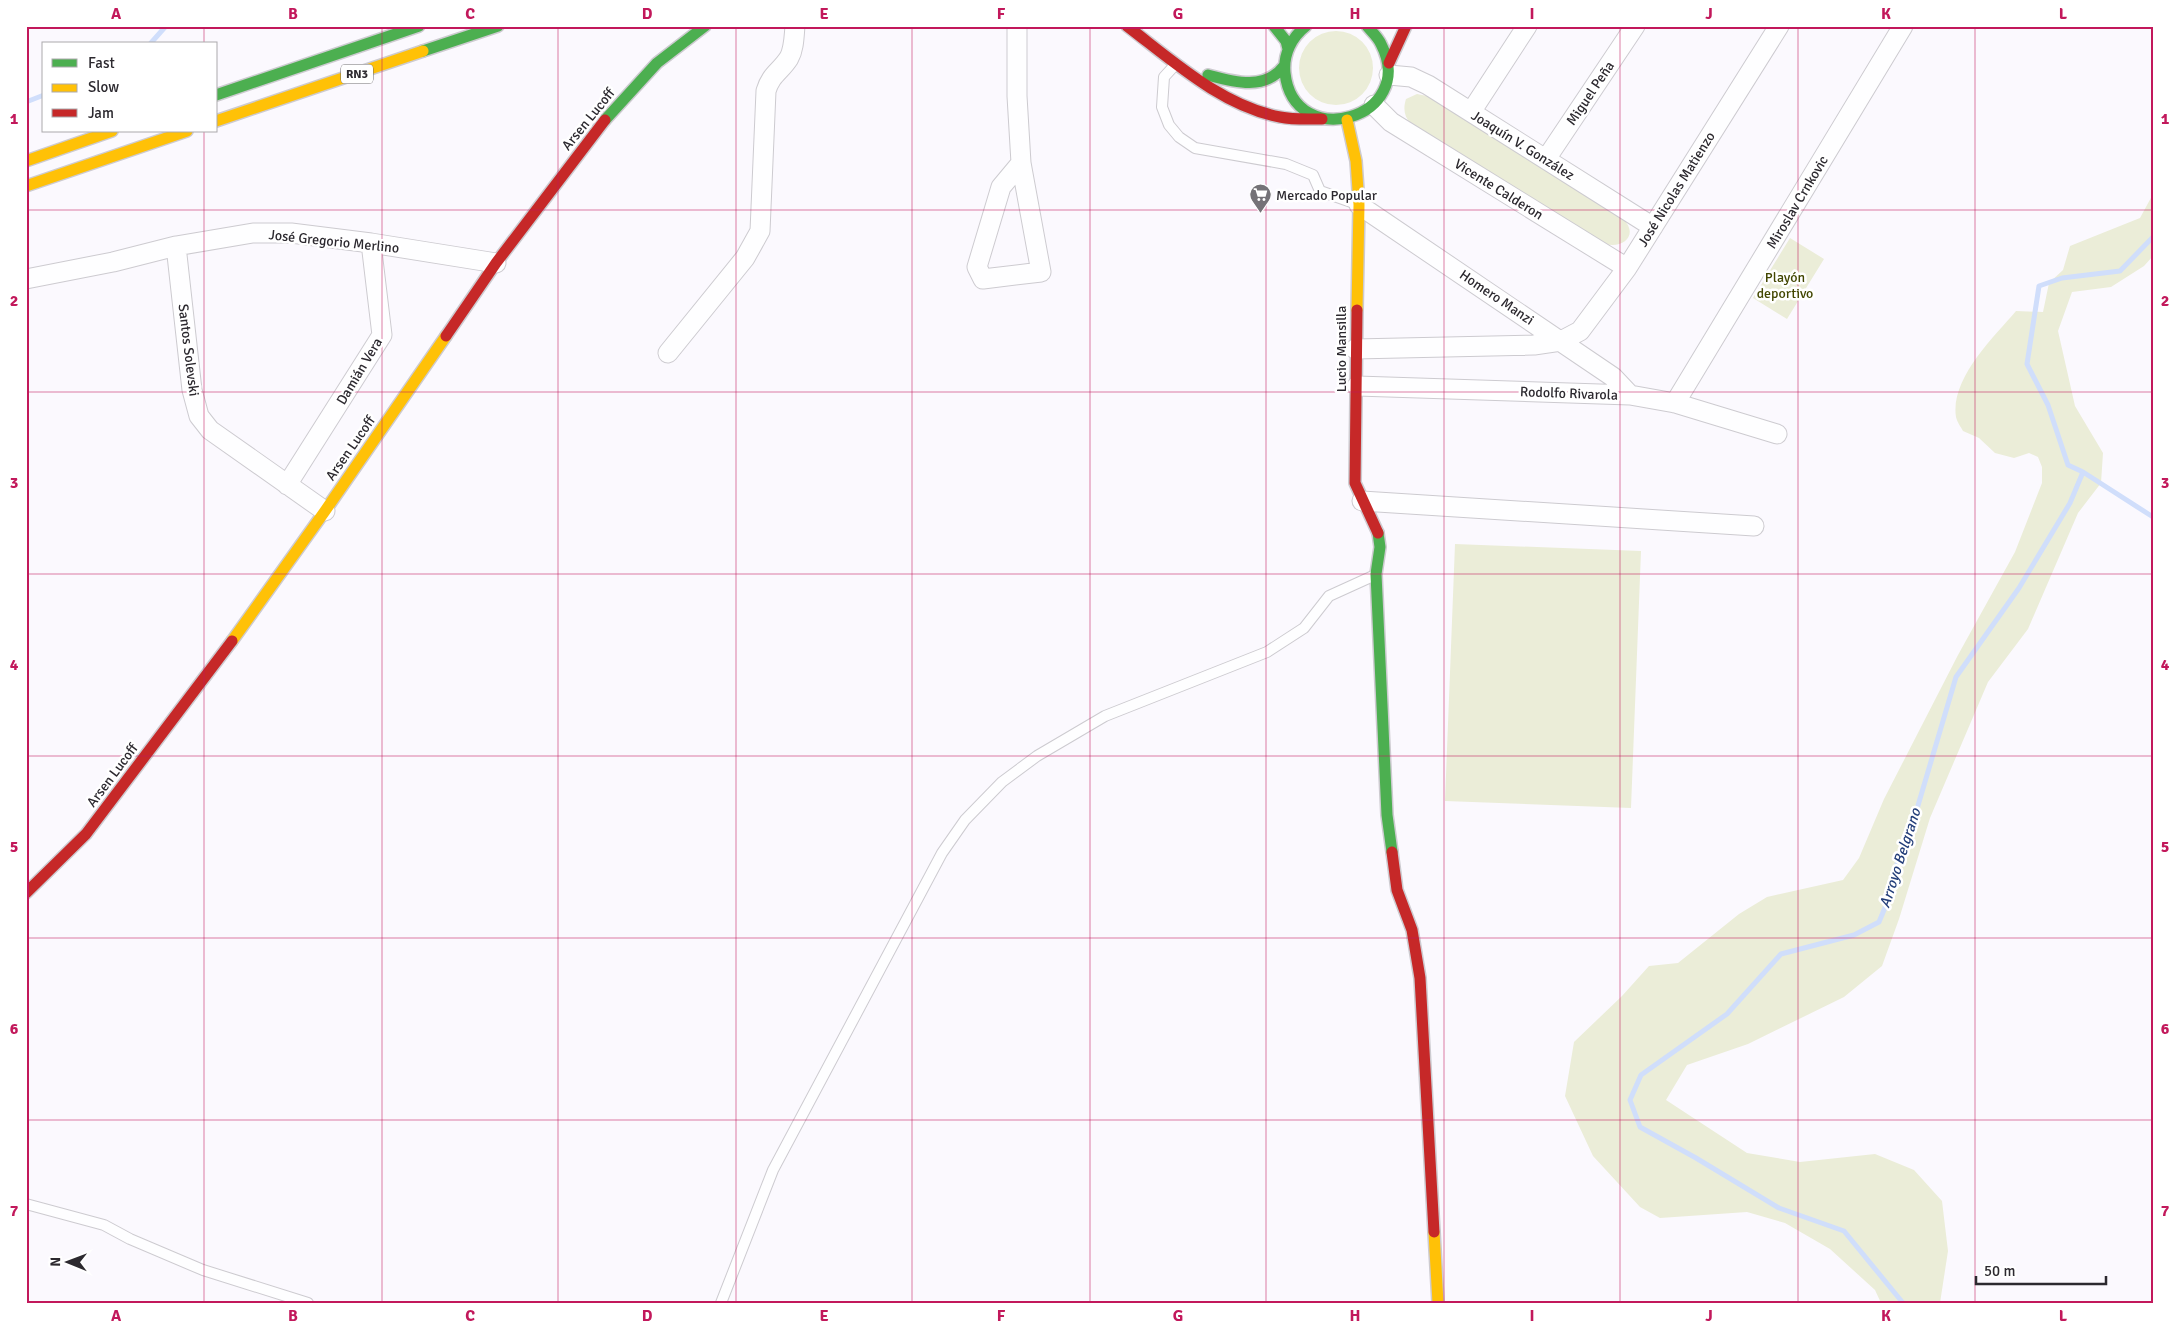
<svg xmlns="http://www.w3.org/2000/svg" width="2179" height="1329" viewBox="0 0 2179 1329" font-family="Signika,sans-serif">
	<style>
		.green { fill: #ebedd8 }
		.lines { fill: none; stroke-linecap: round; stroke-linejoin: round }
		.stream { stroke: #d0defb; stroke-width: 5 }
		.lane-casing { stroke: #cdcbd0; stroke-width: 12 }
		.street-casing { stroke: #cdcbd0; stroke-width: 21 }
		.fast-casing { stroke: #cdcbd0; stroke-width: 14 }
		.slow-casing { stroke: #cdcbd0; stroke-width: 14 }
		.jam-casing { stroke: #cdcbd0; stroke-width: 14 }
		.lane { stroke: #fefeff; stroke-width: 10 }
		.street { stroke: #fefeff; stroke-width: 19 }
		.fast { stroke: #4caf50; stroke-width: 11 }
		.slow { stroke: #ffc107; stroke-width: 11 }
		.jam { stroke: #c62828; stroke-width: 11 }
		.grid { fill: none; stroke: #c2185b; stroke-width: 1; stroke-opacity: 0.55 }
		.labels { text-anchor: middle; stroke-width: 5; stroke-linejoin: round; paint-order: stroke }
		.shield { fill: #fff; stroke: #6b696d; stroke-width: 1 }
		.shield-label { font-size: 12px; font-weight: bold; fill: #2c292f }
		.street-label { font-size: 14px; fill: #2c292f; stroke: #fff }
		.poi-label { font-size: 14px; fill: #2c292f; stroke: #fff; text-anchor: start }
		.park-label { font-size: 14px; fill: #424600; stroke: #fff }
		.water-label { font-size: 15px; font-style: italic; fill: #233e79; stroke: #fff }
		.neatline { fill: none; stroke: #c2185b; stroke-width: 2 }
		.grid-label { font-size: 16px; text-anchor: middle; font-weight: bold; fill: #c2185b }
	</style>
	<rect width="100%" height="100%" fill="#fbf9fe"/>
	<path class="green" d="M1299 68a37 37 0 1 1 74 0a37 37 0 1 1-74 0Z
		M1417,94L1427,96L1623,219C1639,234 1624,249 1605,244L1411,124C1404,116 1403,109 1406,99Z
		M2153,194V256L2144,266L2111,287L2072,292L2058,331L2075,406L2103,453L2101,483L2078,513L2028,629L1988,682L1930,818L1899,919L1882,966L1844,997L1748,1044L1687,1065L1666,1100L1747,1153L1800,1162L1875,1154L1914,1170L1942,1201L1948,1251L1940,1303H1881L1875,1290L1830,1249L1785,1223L1747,1212L1660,1218L1640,1207L1593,1156L1565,1096L1574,1042L1622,996L1649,966L1678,963L1739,914L1767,897L1843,880L1859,858L1884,799L1958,655L2015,552L2042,483V467L2038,457L2029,453L2014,458L1995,453L1979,438L1963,431C1961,427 1957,422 1956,417C1950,379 1993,338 2016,311L2043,312L2049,283L2063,270L2070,246L2140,218Z
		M1790,238L1824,259L1787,319L1753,298Z
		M1455,544L1641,551L1631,808L1445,801Z"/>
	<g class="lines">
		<path class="stream" d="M150,44L166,26
			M26,102L44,95
			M2083,472L2153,517
			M1903,1303L1844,1231L1779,1208L1696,1158L1640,1127L1630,1100L1641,1075L1727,1014L1781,954L1854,935L1879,922L1896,881L1894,870L1906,846L1956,677L2019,588L2070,503L2083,472L2068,465L2048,405L2027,364L2039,286L2062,278L2120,271L2153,237"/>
		<defs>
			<path id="lane" d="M1175,65L1164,77L1162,107L1169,125L1179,137L1195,148L1286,164L1313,175L1320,191L1357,204
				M26,1204L104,1225L130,1239L203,1270L308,1303
				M721,1303L773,1170L942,853L965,820L1002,782L1037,756L1105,716L1267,652L1304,628L1329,596L1373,576"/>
			<path id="street" d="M1017,26V96L1021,163L1041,272L983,279L977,267L1001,187L1021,163
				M1389,75L1411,77L1428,85L1653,227
				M1374,105L1391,122L1627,268
				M1471,112L1527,26
				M1546,159L1635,26
				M1359,205L1613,377L1630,395
				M176,246L192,390L199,416L210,430L325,511
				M26,279L113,262L176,246L253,233H291L371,243L496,263
				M1355,349L1534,345L1561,341L1580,331L1627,268L1779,26
				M668,353L745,258L760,231L766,91C771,74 780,72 789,58C794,49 794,37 795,26
				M1357,386L1630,395L1675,403L1777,434
				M1675,403L1903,26
				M287,485L382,335L371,243
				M1362,501L1754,526"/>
			<path id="fast" d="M1274,26L1286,41L1288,49
				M1306,26C1292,37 1283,54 1285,73C1294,154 1419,118 1381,44C1378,37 1372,32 1367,26
				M423,51L498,26
				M1208,75C1234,82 1265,91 1284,66
				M216,95L419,26
				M605,120L657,63L705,26
				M1378,533L1380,547L1376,574L1387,815L1392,852"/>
			<path id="slow" d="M1347,120L1356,161L1359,205L1357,310
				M216,121L423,51
				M26,161L112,131
				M26,186L187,131
				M232,641L325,511L446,336
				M1434,1232L1438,1303"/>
			<path id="jam" d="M1127,26C1173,61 1222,106 1280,117C1294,120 1308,119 1322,119
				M1389,63L1406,26
				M1357,310L1355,483L1378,533
				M446,336L496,263L605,120
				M1392,852L1397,890L1412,930L1420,978L1434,1232
				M26,893L86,834L232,641"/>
		</defs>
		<use href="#lane" class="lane-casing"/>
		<use href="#street" class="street-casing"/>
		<use href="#fast" class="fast-casing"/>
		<use href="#slow" class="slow-casing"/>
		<use href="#jam" class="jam-casing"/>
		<use href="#lane" class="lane"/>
		<use href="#street" class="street"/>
		<use href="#fast" class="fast"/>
		<use href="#slow" class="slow"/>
		<use href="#jam" class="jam"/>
	</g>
	<path class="grid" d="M204,26V44M382,26V1303M558,26V1303M736,26V1303M912,26V1303M1090,26V1303M1266,26V1303M1444,26V1303M1620,26V1303M1798,26V1303M1975,26V1303M204,131V1303M26,210H2153M26,392H2153M26,574H2153M26,756H2153M26,938H2153M26,1120H2153"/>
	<defs>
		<symbol id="supermarket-pin" viewBox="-11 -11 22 30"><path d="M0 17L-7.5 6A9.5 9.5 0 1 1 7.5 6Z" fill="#747277" stroke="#fff"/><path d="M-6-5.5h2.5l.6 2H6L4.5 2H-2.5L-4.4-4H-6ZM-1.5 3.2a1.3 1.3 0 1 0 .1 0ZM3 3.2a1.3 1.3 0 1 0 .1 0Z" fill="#fff"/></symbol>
	</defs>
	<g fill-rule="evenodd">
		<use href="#supermarket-pin" x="1248" y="182" width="25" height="34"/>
	</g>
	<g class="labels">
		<rect class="shield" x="341" y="64.5" width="32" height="19" rx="4"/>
		<g class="shield-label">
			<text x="357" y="78">RN3</text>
		</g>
		<g class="street-label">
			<text transform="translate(1590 93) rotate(-56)" y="5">Miguel Peña</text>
			<text transform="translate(588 119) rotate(-51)" y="5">Arsen Lucoff</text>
			<text transform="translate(1523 145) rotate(32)" y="5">Joaquín V. González</text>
			<text transform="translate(1499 189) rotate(32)" y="5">Vicente Calderon</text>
			<text transform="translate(1676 189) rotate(-58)" y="5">José Nicolas Matienzo</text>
			<text transform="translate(1797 202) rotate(-59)" y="5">Miroslav Crnkovic</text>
			<text transform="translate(334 241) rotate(6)" y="5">José Gregorio Merlino</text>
			<text transform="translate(1497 297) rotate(34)" y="5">Homero Manzi</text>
			<text transform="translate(1341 349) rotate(-90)" y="5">Lucio Mansilla</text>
			<text transform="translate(189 350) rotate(83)" y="5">Santos Solevski</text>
			<text transform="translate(359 371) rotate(-59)" y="5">Damián Vera</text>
			<text transform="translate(1569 393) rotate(2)" y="5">Rodolfo Rivarola</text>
			<text transform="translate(350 448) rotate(-55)" y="5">Arsen Lucoff</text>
			<text transform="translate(112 775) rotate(-53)" y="5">Arsen Lucoff</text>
		</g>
		<g class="poi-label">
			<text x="1276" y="200">Mercado Popular</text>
		</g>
		<g class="park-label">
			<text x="1785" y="282">Playón<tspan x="1785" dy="16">deportivo</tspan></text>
		</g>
		<g class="water-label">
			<text transform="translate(1900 858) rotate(-72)" y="5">Arroyo Belgrano</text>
		</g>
	</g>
	<rect width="2179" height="1329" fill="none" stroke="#ffffff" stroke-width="55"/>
	<rect x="42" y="42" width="175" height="90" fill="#ffffff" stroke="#aba9ac"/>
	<rect x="52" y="59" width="25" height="8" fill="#4caf50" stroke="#aba9ac"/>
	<text x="88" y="68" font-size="15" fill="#2c292f">Fast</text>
	<rect x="52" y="84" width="25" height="8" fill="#ffc107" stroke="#aba9ac"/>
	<text x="88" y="92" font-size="15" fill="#2c292f">Slow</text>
	<rect x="52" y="109" width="25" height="8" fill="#c62828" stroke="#aba9ac"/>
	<text x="88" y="118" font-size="15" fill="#2c292f">Jam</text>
	<g transform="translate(68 1262) rotate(271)" stroke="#ffffff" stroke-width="4" paint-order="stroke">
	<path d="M0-4L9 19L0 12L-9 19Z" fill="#2c292f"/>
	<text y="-8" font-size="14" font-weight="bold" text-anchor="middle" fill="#2c292f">N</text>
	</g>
	<path d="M1976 1276v8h130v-8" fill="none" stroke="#2c292f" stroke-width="2.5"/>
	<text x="1984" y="1276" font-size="15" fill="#2c292f" stroke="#ffffff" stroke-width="4" paint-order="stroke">50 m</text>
	<rect x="28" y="28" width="2124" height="1274" class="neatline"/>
	<g class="grid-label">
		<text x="116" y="19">A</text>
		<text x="293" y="19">B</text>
		<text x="470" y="19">C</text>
		<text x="647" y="19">D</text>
		<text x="824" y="19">E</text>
		<text x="1001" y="19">F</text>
		<text x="1178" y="19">G</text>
		<text x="1355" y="19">H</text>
		<text x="1532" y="19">I</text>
		<text x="1709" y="19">J</text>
		<text x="1886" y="19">K</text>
		<text x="2063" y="19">L</text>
		<text x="14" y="124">1</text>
		<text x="2165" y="124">1</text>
		<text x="14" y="306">2</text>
		<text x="2165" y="306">2</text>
		<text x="14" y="488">3</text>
		<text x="2165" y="488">3</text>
		<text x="14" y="670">4</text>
		<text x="2165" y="670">4</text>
		<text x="14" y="852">5</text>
		<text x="2165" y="852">5</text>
		<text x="14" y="1034">6</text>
		<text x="2165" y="1034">6</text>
		<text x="14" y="1216">7</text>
		<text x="2165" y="1216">7</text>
		<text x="116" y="1321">A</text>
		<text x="293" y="1321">B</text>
		<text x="470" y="1321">C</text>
		<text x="647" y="1321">D</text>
		<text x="824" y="1321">E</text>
		<text x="1001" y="1321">F</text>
		<text x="1178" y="1321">G</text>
		<text x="1355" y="1321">H</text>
		<text x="1532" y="1321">I</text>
		<text x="1709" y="1321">J</text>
		<text x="1886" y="1321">K</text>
		<text x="2063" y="1321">L</text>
	</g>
</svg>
